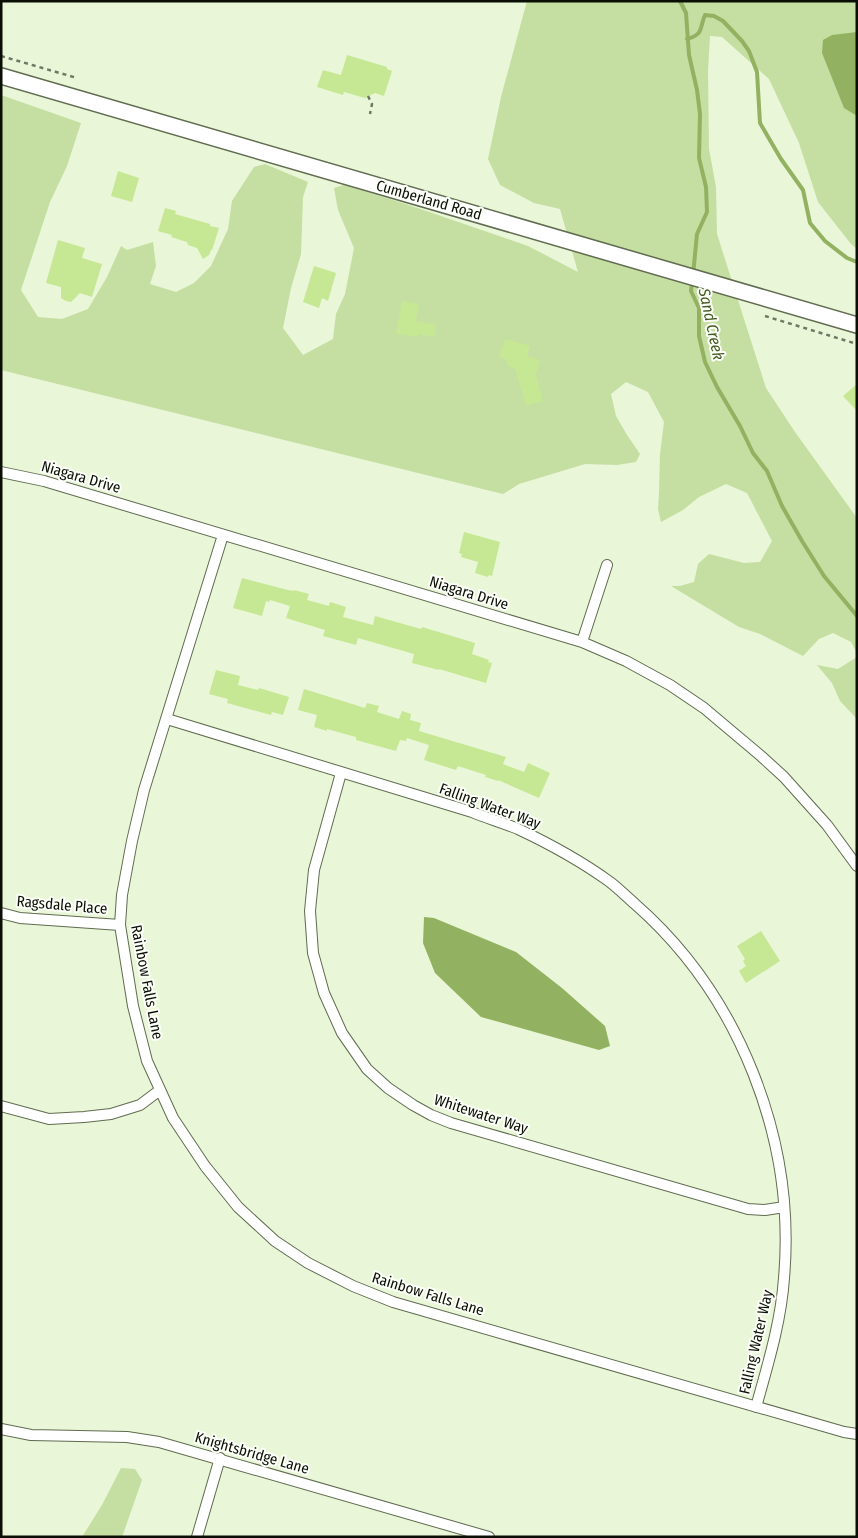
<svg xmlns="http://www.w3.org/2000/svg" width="858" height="1538" viewBox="0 0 858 1538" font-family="'Fira Sans Condensed',sans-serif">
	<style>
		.green { fill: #c5dea2 }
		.water { fill: #93b261 }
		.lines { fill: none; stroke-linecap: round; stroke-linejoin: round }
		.stream { stroke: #93b261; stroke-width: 4 }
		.building { fill: #c6e894 }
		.minor-casing { stroke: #606b50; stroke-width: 12 }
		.secondary-casing { stroke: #606b50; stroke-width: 18 }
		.path { stroke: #707865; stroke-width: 2.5; stroke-dasharray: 4 4; stroke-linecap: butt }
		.minor { stroke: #fff; stroke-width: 10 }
		.secondary { stroke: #fff; stroke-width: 15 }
		.labels { text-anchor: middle; stroke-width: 4; stroke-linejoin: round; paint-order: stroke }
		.street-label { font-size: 15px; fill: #0a0e05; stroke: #fcfff8 }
		.water-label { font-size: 16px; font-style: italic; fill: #445920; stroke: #fcfff8 }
	</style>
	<rect width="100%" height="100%" fill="#e9f6d7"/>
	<path class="green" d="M527,1H857V249L851,244L818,202L799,143L769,79L722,37L710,36L708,71L709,149L716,187L717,234L766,388L795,432L857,518V653L851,642L833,633L819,639L803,656L760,634L739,627L671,586H680L694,582L698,564L709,554L744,563L760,562L772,541L747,493L726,484L699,497L683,510L661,522L658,509L659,493L660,454L664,422L648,392L626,382L611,394L616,416L627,435L640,454L636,462L617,465L585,464L519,484L503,494L1,370V95L81,123L67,166L50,202L21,290L38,317L62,319L88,309L107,277L121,246L127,250L153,242L156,266L150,284L176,292L194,283L211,266L228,229L232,201L254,167L265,164L308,182L303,197L301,254L291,288L283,328L303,355L333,339L336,314L345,294L354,248L338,210L334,188L344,185L406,204L528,246L578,272L560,209L534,203L500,185L488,159L501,97Z
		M857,657V719L840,701L832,683L817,665L838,669Z
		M121,1468L135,1469L142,1480L122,1537H82L102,1505Z"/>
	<path class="water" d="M857,32V116L844,108L822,53L823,40L832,35Z
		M424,917L434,918L516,952L562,988L605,1026L610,1046L599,1050L481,1017L435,973L423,943Z"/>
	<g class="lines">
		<path class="stream" d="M680,1L686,13L689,55L697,90L700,114L699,158L706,187L707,212L697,234L693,275
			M687,39C704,34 699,29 705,15L714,16L723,21L742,41L749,51L757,72L760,123L781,159L803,190L810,223L825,241L847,258L857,262
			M692,282L691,291L699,308V336L705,362L717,387L740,426L753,453L767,471L782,506L802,541L824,576L857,616"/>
	</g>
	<path class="building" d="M347,55L387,67V69L392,71L384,96L375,93L365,98L344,92L343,95L317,87L323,70L341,75Z
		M118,171L139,178L132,202L111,196Z
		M165,208L176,211L175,214L210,224V226L219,228L212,250H211L209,255L203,259L197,248L188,245L187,242L171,237L172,235L158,231Z
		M58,240L85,248L82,258L102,264L92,297L80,293L71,302L66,301L61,298V287L46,283Z
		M314,266L336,273L328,301L322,298L319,308L303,302Z
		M402,301L419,304L416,321L436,325L434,337L419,334L418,337L396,334Z
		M505,339L530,346L527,356L540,360L536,375L543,401L526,406L515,368L508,366L505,359L499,357Z
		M857,384V411L843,396Z
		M464,532L500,542L492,576L489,575L488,577L475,573L478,562L461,557L462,554L459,553Z
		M242,578L288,590L294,591V590L309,594L307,600L329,606L330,602L346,607L343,617L373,625L375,616L421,629L422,627L475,643L472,654L489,660L488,662L492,663L486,683L439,669V670L412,663L414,654L358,638L356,645L323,636L325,630L286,618L290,606L270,600L269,602L266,601L262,616L233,608Z
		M216,670L240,676L238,685L258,690L259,688L289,697L283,715L272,712L271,715L227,703L228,699L209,694Z
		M304,689L365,708L367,703L379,706L377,712L399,719L402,711L411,714L410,720L421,723L419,731L506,757L503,764L524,772L528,763L550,773L539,798L498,780V781L485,777L486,775L458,766L456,770L424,760L429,745L407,738L406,741L400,740L396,751L356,740V737L327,729V731L314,727L317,715L298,710Z
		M761,931L780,961L746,983L739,971L746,966L743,961L745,959L737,946Z"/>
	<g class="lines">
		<defs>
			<path id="minor" d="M1,472L44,481L582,642L626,661L670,685L704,708L761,756L784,777L827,825L857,866
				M223,535L144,790L132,841L122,895L120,925L133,1006L147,1061L173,1118L205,1166L238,1207L275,1241L308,1263L353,1286L393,1302L844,1432L857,1434
				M582,642L607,565
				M167,719L472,812C487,818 503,823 518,829C550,844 581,861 610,882C619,889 627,897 635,904C740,996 796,1140 784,1278C781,1322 768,1364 756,1407
				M341,773L314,870L310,911L313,953L324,993L342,1033L367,1069L388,1088L413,1105L431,1115L451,1123L748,1209L765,1210L784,1207
				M1,913L20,918L120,925
				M1,1106L49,1119L84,1117L111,1114L140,1105L160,1090
				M1,1429L31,1435L127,1437L159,1442L489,1537
				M197,1537L220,1458"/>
			<path id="secondary" d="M1,76L857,325"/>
		</defs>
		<use href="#minor" class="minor-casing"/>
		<use href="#secondary" class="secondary-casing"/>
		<path class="path" d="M1,56L77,78
			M368,96L372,104L370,114
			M765,316L857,344"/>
		<use href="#minor" class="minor"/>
		<use href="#secondary" class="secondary"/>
	</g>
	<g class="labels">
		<g class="street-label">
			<text transform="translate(429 200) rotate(16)" y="5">Cumberland Road</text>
			<text transform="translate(81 477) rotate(16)" y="5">Niagara Drive</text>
			<text transform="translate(469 593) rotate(17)" y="5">Niagara Drive</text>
			<text transform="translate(490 806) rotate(20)" y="5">Falling Water Way</text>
			<text transform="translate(62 905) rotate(5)" y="5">Ragsdale Place</text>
			<text transform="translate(147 982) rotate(79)" y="5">Rainbow Falls Lane</text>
			<text transform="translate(481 1114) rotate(18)" y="5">Whitewater Way</text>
			<text transform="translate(428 1294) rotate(17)" y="5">Rainbow Falls Lane</text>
			<text transform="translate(756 1342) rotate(-77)" y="5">Falling Water Way</text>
			<text transform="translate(252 1453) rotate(16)" y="5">Knightsbridge Lane</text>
		</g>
		<g class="water-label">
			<text transform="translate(712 324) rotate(78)" y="6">Sand Creek</text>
		</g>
	</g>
	<rect width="858" height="1538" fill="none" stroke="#0a0e05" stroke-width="5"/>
</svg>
